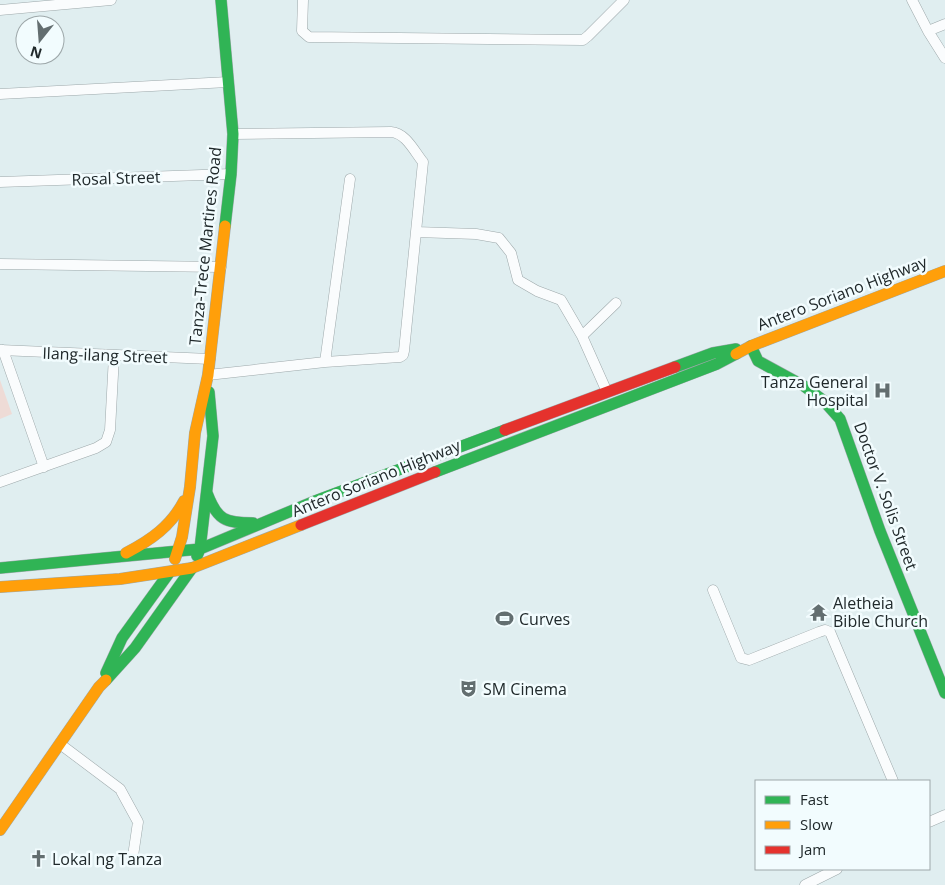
<svg xmlns="http://www.w3.org/2000/svg" width="945" height="885" viewBox="0 0 945 885" font-family="'Open Sans',sans-serif">
	<style>
		.pitch { fill: #eedbd6 }
		.lines { fill: none; stroke-linecap: round; stroke-linejoin: round }
		.street-casing { stroke: #9da8aa; stroke-width: 11 }
		.fast-casing { stroke: #9da8aa; stroke-width: 12 }
		.slow-casing { stroke: #9da8aa; stroke-width: 12 }
		.jam-casing { stroke: #9da8aa; stroke-width: 12 }
		.street { stroke: #fafcfd; stroke-width: 10 }
		.fast { stroke: #30b455; stroke-width: 11 }
		.slow { stroke: #ff9f0a; stroke-width: 11 }
		.jam { stroke: #e5322d; stroke-width: 11 }
		.labels { text-anchor: middle; stroke-width: 5; stroke-linejoin: round; paint-order: stroke }
		.street-label { font-size: 16px; fill: #20292b; stroke: #f2fcfe }
		.poi-label { font-size: 16px; fill: #20292b; stroke: #f2fcfe; text-anchor: start }
	</style>
	<rect width="100%" height="100%" fill="#e0eef0"/>
	<path class="pitch" d="M0,380L12,414L0,419Z"/>
	<g class="lines">
		<defs>
			<path id="street" d="M303,0L302,31L309,37L583,40L588,36L624,0
				M912,0L928,31L945,58
				M0,10L111,0
				M928,31L945,24
				M0,94L228,82
				M0,182L231,174
				M416,232L476,234L499,238L511,253L518,280L537,291L561,300L582,336L607,392
				M0,264L221,267
				M582,336L616,303
				M0,350L210,359
				M3,350L44,467
				M325,362L350,179
				M208,375L325,362L400,357L403,355L404,351L423,162C414,151 406,133 391,132L233,134
				M0,482L96,448L106,442L110,430L114,356
				M713,590L741,658L749,660L819,632L825,630L830,632L893,781
				M60,744L120,789L138,822L133,856
				M929,822L945,815
				M805,885L837,869"/>
			<path id="fast" d="M221,0L233,134L231,174L225,226
				M751,346L758,361L804,386L824,401L840,419L880,531L945,693
				M675,367L713,353L736,349
				M435,472L717,364L736,354
				M207,493C217,520 225,523 253,523
				M197,556L200,549L213,436L209,392
				M0,568L200,549L315,501L505,430
				M106,673L122,638L169,573
				M106,680L135,648L192,568"/>
			<path id="slow" d="M736,354L751,346L945,271
				M126,553C151,540 171,526 184,501
				M175,559L182,537L190,487L195,433L208,375L225,226
				M0,587L120,579L192,568L301,525
				M0,830L99,687L106,680"/>
			<path id="jam" d="M505,430L675,367
				M301,525L435,472"/>
		</defs>
		<use href="#street" class="street-casing"/>
		<use href="#fast" class="fast-casing"/>
		<use href="#slow" class="slow-casing"/>
		<use href="#jam" class="jam-casing"/>
		<use href="#street" class="street"/>
		<use href="#fast" class="fast"/>
		<use href="#slow" class="slow"/>
		<use href="#jam" class="jam"/>
	</g>
	<defs>
		<symbol id="hospital-bare" viewBox="-9 -9 18 18"><path d="M-5-5h3v3.5h4V-5h3V5h-3V1.5h-4V5h-3Z" fill="#636e70" stroke="#f2fcfe" stroke-width="2.5" paint-order="stroke"/></symbol>
		<symbol id="temple-bare" viewBox="-9 -9 18 18"><path d="M0-6L5-2H3V0L6.5 2.5H4V6H1.5V3h-3V6H-4V2.5H-6.5L-3 0V-2H-5Z" fill="#636e70" stroke="#f2fcfe" stroke-width="2.5" paint-order="stroke"/></symbol>
		<symbol id="stadium-bare" viewBox="-9 -9 18 18"><path d="M0-5a6.5 5 0 1 0 0 10a6.5 5 0 1 0 0-10ZM-3.5-1.8h7v3.6h-7Z" fill="#636e70" stroke="#f2fcfe" stroke-width="2.5" paint-order="stroke"/></symbol>
		<symbol id="theatre-bare" viewBox="-9 -9 18 18"><path d="M-5-5.5Q0-4 5-5.5V0Q5 5 0 6Q-5 5-5 0ZM-3.3-2.5H-1v1.5H-3.3ZM1-2.5H3.3v1.5H1ZM-2.8 1Q0 5.5 2.8 1Z" fill="#636e70" stroke="#f2fcfe" stroke-width="2.5" paint-order="stroke"/></symbol>
		<symbol id="church-bare" viewBox="-9 -9 18 18"><path d="M-1.2-6h2.4v3.5h3.3v2.4h-3.3V6h-2.4V-.1h-3.3v-2.4h3.3Z" fill="#636e70" stroke="#f2fcfe" stroke-width="2.5" paint-order="stroke"/></symbol>
	</defs>
	<g fill-rule="evenodd">
		<use href="#hospital-bare" x="870" y="378" width="25" height="25"/>
		<use href="#temple-bare" x="806" y="600" width="25" height="25"/>
		<use href="#stadium-bare" x="492" y="606" width="25" height="25"/>
		<use href="#theatre-bare" x="456" y="676" width="25" height="25"/>
		<use href="#church-bare" x="26" y="846" width="25" height="25"/>
	</g>
	<g class="labels">
		<g class="street-label">
			<text transform="translate(116 178) rotate(-2)" y="6">Rosal Street</text>
			<text transform="translate(205 246) rotate(-84)" y="6">Tanza-Trece Martires Road</text>
			<text transform="translate(842 293) rotate(-21)" y="6">Antero Soriano Highway</text>
			<text transform="translate(105 355) rotate(2)" y="6">Ilang-ilang Street</text>
			<text transform="translate(376 478) rotate(-22)" y="6">Antero Soriano Highway</text>
			<text transform="translate(886 496) rotate(70)" y="6">Doctor V. Solis Street</text>
		</g>
		<g class="poi-label">
			<text x="868" y="388" text-anchor="end">Tanza General<tspan x="868" dy="18">Hospital</tspan></text>
			<text x="833" y="609">Aletheia<tspan x="833" dy="18">Bible Church</tspan></text>
			<text x="519" y="625">Curves</text>
			<text x="483" y="695">SM Cinema</text>
			<text x="52" y="865">Lokal ng Tanza</text>
		</g>
	</g>
	<rect x="755" y="780" width="175" height="90" fill="#f2fcfe" stroke="#9ea8aa"/>
	<rect x="765" y="796" width="25" height="8" fill="#30b455" stroke="#9ea8aa"/>
	<text x="800" y="805" font-size="15" fill="#20292b">Fast</text>
	<rect x="765" y="821" width="25" height="8" fill="#ff9f0a" stroke="#9ea8aa"/>
	<text x="800" y="830" font-size="15" fill="#20292b">Slow</text>
	<rect x="765" y="846" width="25" height="8" fill="#e5322d" stroke="#9ea8aa"/>
	<text x="800" y="855" font-size="15" fill="#20292b">Jam</text>
	<g transform="translate(40 40) rotate(197)"><circle r="24" fill="#f2fcfe" stroke="#9ea8aa"/>
	<path d="M0-4L9 19L0 12L-9 19Z" fill="#636e70"/>
	<text y="-8" font-size="14" font-weight="bold" text-anchor="middle" fill="#20292b">N</text>
	</g>
</svg>
